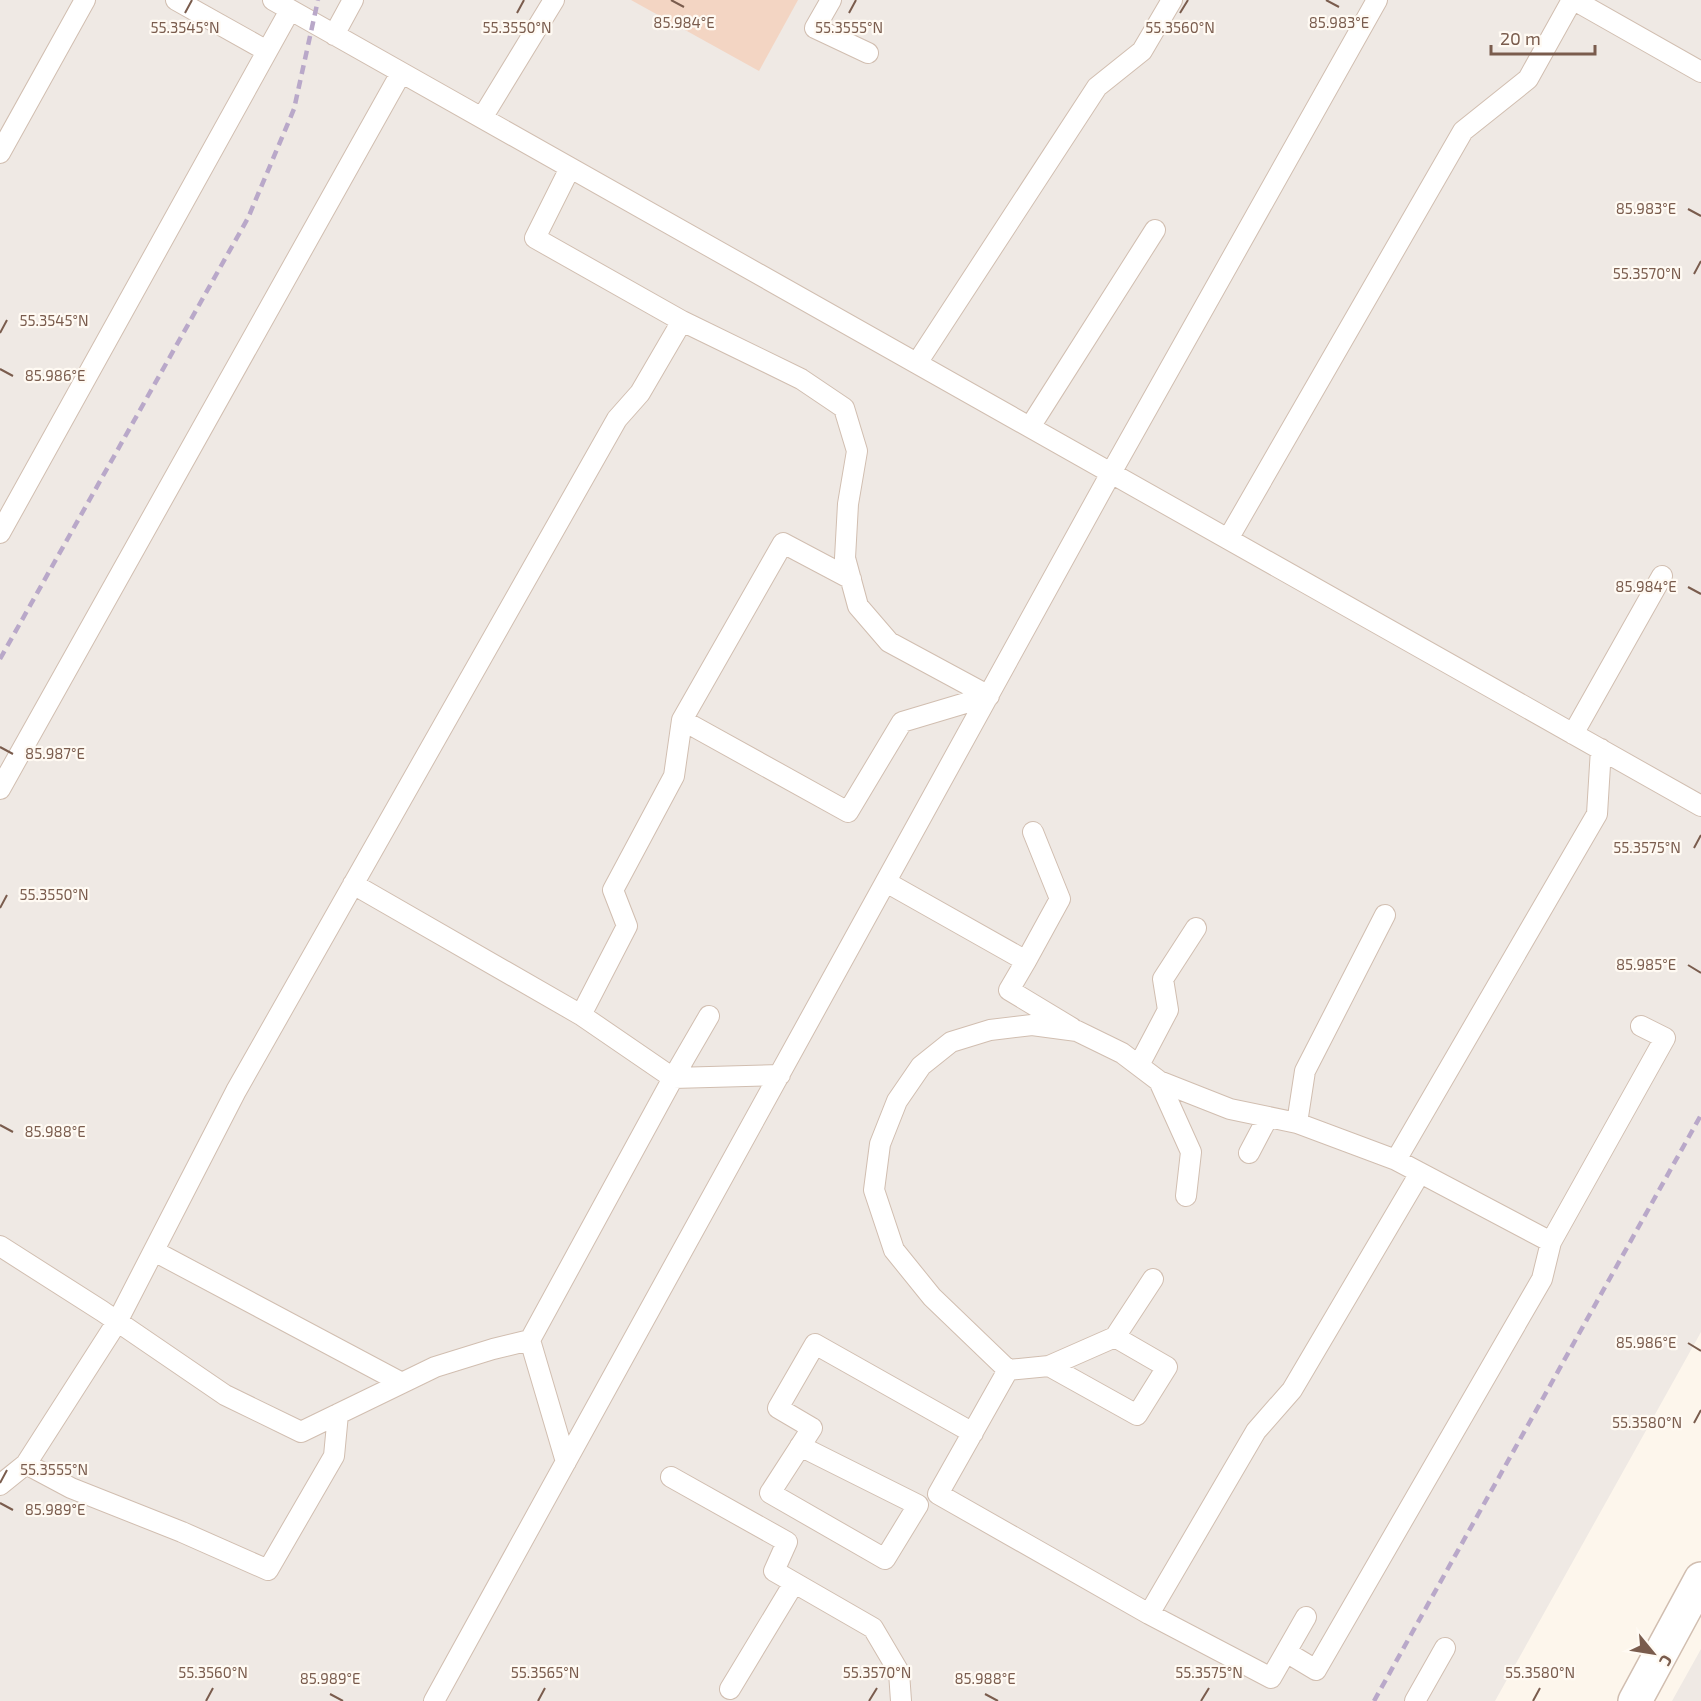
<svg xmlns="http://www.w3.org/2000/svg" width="1701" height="1701" viewBox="0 0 1701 1701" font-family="'Exo 2',sans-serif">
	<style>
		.industrial { fill: #efe9e4 }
		.building { fill: #f3d5c3 }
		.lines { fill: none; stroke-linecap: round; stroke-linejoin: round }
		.lane-casing { stroke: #d1beb0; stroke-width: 22 }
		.street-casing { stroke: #d1beb0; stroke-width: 36 }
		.lane { stroke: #fff; stroke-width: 20 }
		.street { stroke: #fff; stroke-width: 33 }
		.rail { stroke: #b9a8c9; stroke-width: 4.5; stroke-dasharray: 9 6; stroke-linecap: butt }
		.ticks { fill: none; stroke: #7a5c4d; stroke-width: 2 }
		.ticks-label { font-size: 15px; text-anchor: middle; fill: #7a5c4d; stroke: #fffaf3; stroke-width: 4.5; stroke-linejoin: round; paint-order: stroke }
	</style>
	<rect width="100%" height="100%" fill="#fdf6ec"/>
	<path class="industrial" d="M0,0H1701V1332L1495,1701H0Z
		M1701,1649V1701H1672Z"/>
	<path class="building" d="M631,0H798L759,71Z"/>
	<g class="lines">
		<defs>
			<path id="lane" d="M176,0L267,51
				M273,0L1701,806
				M831,0L815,28L868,53
				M1574,0L1701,72
				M334,35L353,0
				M482,118L554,0
				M0,153L85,0
				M682,321L801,379L844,408L857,451L848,504L845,558L858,606L889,642L989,696
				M917,363L1097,87L1142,51L1172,0
				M1030,427L1155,230
				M0,533L290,10
				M1228,539L1463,131L1528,79L1572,0
				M851,579L783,543L682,720L848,812L902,722L989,696
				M682,720L674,776L613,890L627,926L581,1015L673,1078L709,1016
				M1573,734L1662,576
				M1601,749L1597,814L1396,1160L1551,1242L1665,1038L1641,1026
				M0,789L401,73
				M886,882L1026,961L1009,990L1072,1028
				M353,884L581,1015
				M1026,961L1060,899L1033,832
				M1139,1065L1168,1010L1163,979L1196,928
				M1159,1081L1230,1109L1297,1123L1396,1160
				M1297,1123L1305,1071L1385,915
				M1249,1153L1268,1117
				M0,1246L102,1311L225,1395L301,1432L435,1367L493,1349L530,1340
				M154,1251L402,1383
				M1049,1366L1115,1337
				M1008,1370L1049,1366L1137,1415L1167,1367L1115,1337L1153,1279
				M338,1414L334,1456L268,1570L182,1532L71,1488L26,1464L117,1322L236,1091L617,419L640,393L682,321L535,238L570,168
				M800,1446L918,1505L885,1559L770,1493L812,1428L778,1408L815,1344L973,1433
				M566,1462L530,1340L673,1078L780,1075
				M671,1477L787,1542L774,1571L873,1628L899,1672L901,1701
				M0,1485L26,1464
				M1149,1614L938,1494L1008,1370L932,1297L894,1250L874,1190L880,1144L897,1101L921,1066L951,1042L990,1030L1032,1025L1077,1031L1122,1053L1159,1081L1191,1152L1186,1196
				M1306,1617L1271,1678L1149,1614L1256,1431L1292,1390L1420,1173
				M1286,1652L1316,1670L1542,1279L1551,1242
				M730,1689L794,1583
				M434,1701L1111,473L1377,0
				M1415,1701L1445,1648"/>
			<path id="street" d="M1635,1701L1701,1579"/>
		</defs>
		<use href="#lane" class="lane-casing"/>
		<use href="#street" class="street-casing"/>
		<use href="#lane" class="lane"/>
		<use href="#street" class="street"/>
		<path class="rail" d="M0,659L248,218L294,109L318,0
			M1374,1701L1701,1115"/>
	</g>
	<path class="ticks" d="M671,0L684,7M1326,0L1339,7M185,13L192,0M517,13L524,0M849,13L856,0M1180,13L1188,0M1688,209L1701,216M1694,274L1701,261M0,333L7,320M0,369L13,376M1688,587L1701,594M0,747L13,754M1694,848L1701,835M0,908L7,895M1688,965L1701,973M0,1125L13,1132M1688,1343L1701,1351M1694,1423L1701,1410M0,1483L7,1470M0,1503L13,1510M330,1694L343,1701M985,1694L998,1701M206,1701L213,1688M538,1701L545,1688M869,1701L877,1688M1201,1701L1209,1688M1533,1701L1540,1688"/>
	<g class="ticks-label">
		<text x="684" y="28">85.984°E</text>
		<text x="1339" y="28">85.983°E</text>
		<text x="185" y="33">55.3545°N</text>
		<text x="517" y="33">55.3550°N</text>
		<text x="849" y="33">55.3555°N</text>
		<text x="1180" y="33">55.3560°N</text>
		<text x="1646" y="214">85.983°E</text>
		<text x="1647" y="279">55.3570°N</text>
		<text x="54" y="326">55.3545°N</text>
		<text x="55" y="381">85.986°E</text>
		<text x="1646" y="592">85.984°E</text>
		<text x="55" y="759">85.987°E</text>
		<text x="1647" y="853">55.3575°N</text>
		<text x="54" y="900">55.3550°N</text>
		<text x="1646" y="970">85.985°E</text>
		<text x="55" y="1137">85.988°E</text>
		<text x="1646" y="1348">85.986°E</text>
		<text x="1647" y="1428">55.3580°N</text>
		<text x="54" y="1475">55.3555°N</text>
		<text x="55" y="1515">85.989°E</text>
		<text x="213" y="1678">55.3560°N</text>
		<text x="545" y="1678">55.3565°N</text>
		<text x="877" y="1678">55.3570°N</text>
		<text x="1209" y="1678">55.3575°N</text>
		<text x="1540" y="1678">55.3580°N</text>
		<text x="330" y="1684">85.989°E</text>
		<text x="985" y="1684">85.988°E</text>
	</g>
	<g transform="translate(1653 1653) rotate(120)" stroke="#fffaf3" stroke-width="4.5" paint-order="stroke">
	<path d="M0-4.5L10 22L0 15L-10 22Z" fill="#7a5c4d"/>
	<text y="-9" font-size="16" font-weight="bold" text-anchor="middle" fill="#7a5c4d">С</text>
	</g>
	<path d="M1491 45v9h104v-9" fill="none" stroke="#7a5c4d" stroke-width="3"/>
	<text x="1500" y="45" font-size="18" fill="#7a5c4d" stroke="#fffaf3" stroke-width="4.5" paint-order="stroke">20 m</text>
</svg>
